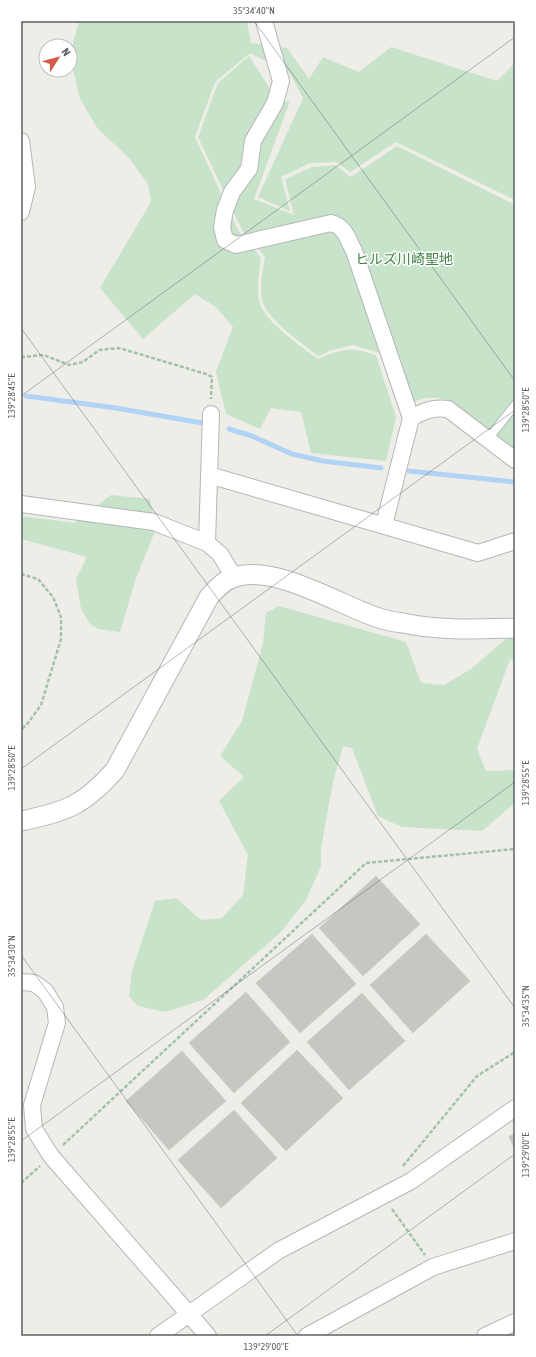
<svg xmlns="http://www.w3.org/2000/svg" width="536" height="1357" viewBox="0 0 536 1357" font-family="'Asap Condensed','Noto Sans JP',sans-serif">
	<style>
		.green { fill: #c7e3c9 }
		.lines { fill: none; stroke-linecap: round; stroke-linejoin: round }
		.stream { stroke: #b1d3f5; stroke-width: 5 }
		.building { fill: #c7c7c1; stroke: #d3d0c6 }
		.service-casing { stroke: #b4b6ba; stroke-width: 10 }
		.minor-casing { stroke: #b4b6ba; stroke-width: 18 }
		.tertiary-casing { stroke: #b4b6ba; stroke-width: 21 }
		.path { stroke: #a0c3ac; stroke-width: 2.5; stroke-dasharray: 4 2; stroke-linecap: butt }
		.service { stroke: #fff; stroke-width: 8 }
		.minor { stroke: #fff; stroke-width: 16 }
		.tertiary { stroke: #fff; stroke-width: 19 }
		.ticks { fill: none; stroke: #5e6165; stroke-width: 1; stroke-opacity: 0.45 }
		.labels { text-anchor: middle; stroke-width: 3; stroke-linejoin: round; paint-order: stroke }
		.park-label { font-size: 14px; fill: #418248; stroke: #fff }
		.neatline { fill: none; stroke: #5e6165; stroke-width: 1.5 }
		.ticks-label { font-size: 10px; text-anchor: middle; fill: #5e6165 }
	</style>
	<rect width="100%" height="100%" fill="#efede7"/>
	<path class="green" d="M79,21H247L251,43L287,48L309,79L323,57L359,72L391,47L497,81L515,63V200L396,142L350,172L336,162L310,163L281,177L290,211L258,197L303,98L289,72L250,53L215,82L195,137L239,232L261,258C259,272 257,287 259,301C263,321 302,347 318,359C345,348 349,347 376,355L396,417L386,461L311,453L301,412L271,408L260,429L226,414L216,372L233,327L216,307L195,294L143,339L100,288L151,202L148,184L129,158L98,129L80,99L70,55Z
		M249,56L279,103L290,101L254,199L294,215L285,179L312,167L335,165L351,177L397,146L515,205V452L455,403L439,398H424L414,402L396,358L353,345L332,350L318,356C302,343 267,320 262,300C259,286 263,271 265,257L242,230L198,137L218,83Z
		M111,495L150,499L156,529L136,578L120,632L98,629L90,624L81,609L76,579L87,557L21,539V516L74,523Z
		M279,606L406,642L421,683L444,685L471,669L515,631V661L510,659L477,749L486,771L515,770V803L482,831L402,827L378,816L352,748L343,746L333,782L321,848V866L306,900L281,932L203,1000L165,1012L138,1006L129,996L132,971L155,901L176,898L201,920L222,918L243,895L248,855L219,801L244,777L220,756L242,721L263,643L266,613Z"/>
	<g class="lines">
		<path class="stream" d="M26,396L116,408L208,424
			M229,429L252,436L292,454L323,461L381,468
			M409,471L515,482"/>
	</g>
	<path class="building" d="M376,876L420,924L363,976L319,928Z
		M312,934L356,984L300,1033L256,983Z
		M426,934L470,981L413,1033L370,985Z
		M246,992L290,1042L234,1093L189,1043Z
		M362,993L405,1041L349,1090L307,1042Z
		M297,1050L343,1098L286,1151L241,1103Z
		M182,1051L226,1101L169,1150L126,1101Z
		M234,1110L277,1158L221,1208L178,1160Z
		M515,1134V1151L509,1136Z"/>
	<g class="lines">
		<defs>
			<path id="service" d="M488,439L515,405"/>
			<path id="minor" d="M264,21L281,81L275,103L253,141L249,169L232,192L225,210L222,227L225,240L236,245L331,223C345,226 348,240 354,251L411,418
				M21,141L27,187L21,212
				M209,475L478,553L515,541
				M21,504L154,522L207,543L220,554L234,577
				M384,525L411,418C424,411 433,407 448,409L515,460
				M207,543L211,414
				M21,982L34,983L45,991L55,1007L57,1023L32,1105L34,1129L51,1156L208,1336
				M158,1336L278,1251L411,1181L515,1108
				M307,1336L433,1267L515,1241
				M485,1336L515,1322"/>
			<path id="tertiary" d="M21,821C66,812 84,805 115,770L209,597C216,589 224,580 235,577C274,564 338,604 376,617C384,620 394,622 403,623C440,631 477,629 515,628"/>
		</defs>
		<use href="#service" class="service-casing"/>
		<use href="#minor" class="minor-casing"/>
		<use href="#tertiary" class="tertiary-casing"/>
		<path class="path" d="M21,357L44,355L69,365L83,362L99,350L119,348L206,374L212,377L211,399
			M21,574L38,579L53,597L61,617V639L41,705L28,723L21,730
			M63,1145L366,863L515,849
			M403,1166L477,1076L515,1052
			M21,1183L40,1166
			M392,1209L425,1255"/>
		<use href="#service" class="service"/>
		<use href="#minor" class="minor"/>
		<use href="#tertiary" class="tertiary"/>
	</g>
	<path class="ticks" d="M254,21L515,381M21,24L25,21M21,328L515,1008M21,396L515,37M21,769L515,410M21,955L298,1336M21,1141L515,782M265,1336L515,1154"/>
	<g class="labels">
		<g class="park-label">
			<text x="404" y="264">ヒルズ川崎聖地</text>
		</g>
	</g>
	<rect width="536" height="1357" fill="none" stroke="#ffffff" stroke-width="44"/>
	<g transform="translate(58 58) rotate(54)"><circle r="19" fill="#ffffff" stroke="#bfc0c1"/>
	<path d="M0-3L7 15L0 10L-7 15Z" fill="#d55b47"/>
	<text y="-6" font-size="11" font-weight="bold" text-anchor="middle" fill="#5e6165">N</text>
	</g>
	<rect x="22" y="22" width="492" height="1313" class="neatline"/>
	<g class="ticks-label">
		<text x="254" y="14">35°34'40"N</text>
		<text transform="translate(11 396) rotate(-90)" y="4">139°28'45"E</text>
		<text transform="translate(525 410) rotate(-90)" y="4">139°28'50"E</text>
		<text transform="translate(11 768) rotate(-90)" y="4">139°28'50"E</text>
		<text transform="translate(525 783) rotate(-90)" y="4">139°28'55"E</text>
		<text transform="translate(11 956) rotate(-90)" y="4">35°34'30"N</text>
		<text transform="translate(525 1006) rotate(-90)" y="4">35°34'35"N</text>
		<text transform="translate(11 1140) rotate(-90)" y="4">139°28'55"E</text>
		<text transform="translate(525 1155) rotate(-90)" y="4">139°29'00"E</text>
		<text x="266" y="1350">139°29'00"E</text>
	</g>
</svg>
